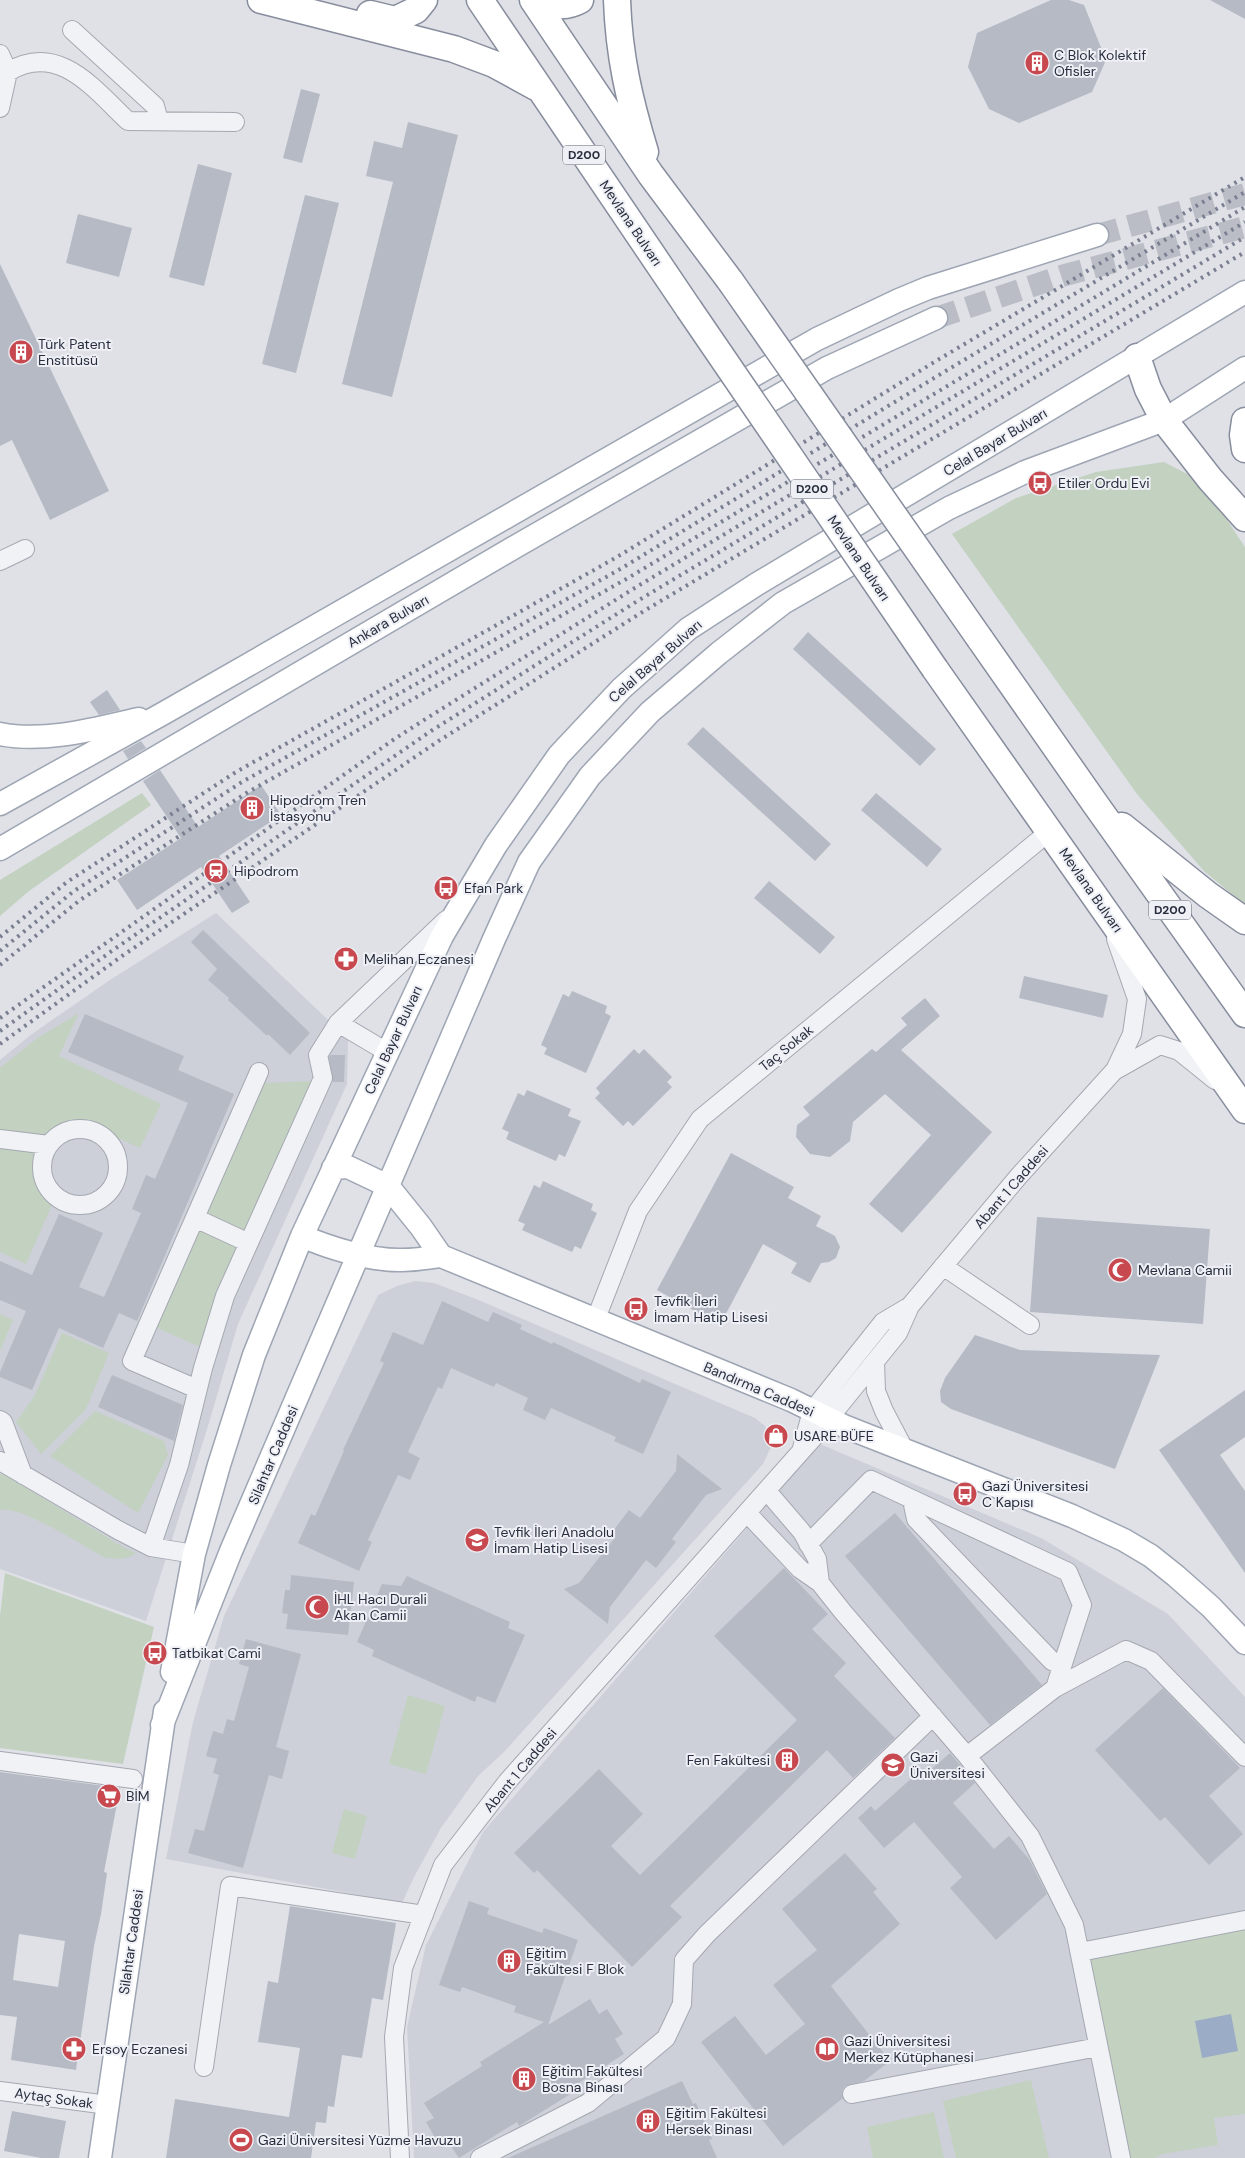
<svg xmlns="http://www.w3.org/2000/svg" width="1245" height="2158" viewBox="0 0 1245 2158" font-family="'DM Sans',sans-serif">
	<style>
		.built { fill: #cdd0d9 }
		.green { fill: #c3d1c0 }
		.water { fill: #9bacc6 }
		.building { fill: #b6bac4; fill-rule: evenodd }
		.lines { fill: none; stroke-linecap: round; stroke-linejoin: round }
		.major-tunnel { stroke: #babdc5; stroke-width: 22; stroke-dasharray: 22 11; stroke-linecap: butt }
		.minor-casing { stroke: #a4a8b1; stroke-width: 20 }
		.major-casing { stroke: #9ea5b3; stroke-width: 25 }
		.highway-casing { stroke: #878d9d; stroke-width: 29 }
		.minor { stroke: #f1f2f6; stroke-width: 18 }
		.major { stroke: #fff; stroke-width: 22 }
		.highway { stroke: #fff; stroke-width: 26 }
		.rail { stroke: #797f90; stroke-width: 4; stroke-dasharray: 2.5 5; stroke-linecap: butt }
		.highway-bridge-casing { stroke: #878d9d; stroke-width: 29; stroke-linecap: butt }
		.highway-bridge { stroke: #fff; stroke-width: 26 }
		.labels { text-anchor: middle; stroke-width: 4; stroke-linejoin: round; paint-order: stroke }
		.shield { fill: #eef0f5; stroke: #636875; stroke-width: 1 }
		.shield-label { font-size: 12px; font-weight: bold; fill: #282e3e }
		.poi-label { font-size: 14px; fill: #282e3e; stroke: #eef0f5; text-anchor: start }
		.street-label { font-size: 14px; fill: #282e3e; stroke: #eef0f5 }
	</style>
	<rect width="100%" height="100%" fill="#dfe1e7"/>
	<path class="built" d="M216,913L348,1039L347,1084L238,1324L208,1426L146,1621L0,1569V1060L32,1034L110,980Z
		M415,1281L434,1283L476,1299L755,1418L765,1426L771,1447L763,1464L503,1753L478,1776L441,1828L414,1877L402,1903L166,1859L193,1722L224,1616L378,1295L397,1286Z
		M820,1444L1041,1538L1168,1614L1245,1697V2158H414L407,2027L426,1945L483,1832Z"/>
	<path class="green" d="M1164,462L1201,481L1245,547V905L1204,871L1137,794L952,534L1016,498L1096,472Z
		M142,793L151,805L29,891L0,916V880Z
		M79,1013L59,1056L161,1104L140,1148L87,1124L60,1128L42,1146L37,1165L41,1188L52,1205L26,1264L0,1252V1068L36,1039Z
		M319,1081L247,1238L201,1217L262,1083Z
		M199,1226L244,1246L200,1347L155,1327Z
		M0,1314L13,1320L0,1351Z
		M62,1333L109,1353L86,1409L41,1454L16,1422L35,1395Z
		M95,1411L164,1441L168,1455L138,1513L50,1456Z
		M2,1473L123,1547L136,1553C127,1560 118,1559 106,1558C82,1546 24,1506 0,1510V1475Z
		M5,1573L154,1627L123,1764L0,1748V1616Z
		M408,1695L445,1706L426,1774L389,1764Z
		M344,1809L367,1816L355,1859L332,1853Z
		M1245,1926V2114L1214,2118L1218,2145L1162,2154L1155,2158H1126L1089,1957Z
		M1031,2080L1049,2158H956L943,2101Z
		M934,2112L944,2158H873L867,2127Z"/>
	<path class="water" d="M1231,2014L1238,2051L1202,2058L1195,2021Z"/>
	<path class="building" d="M1051,0H1069L1084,5L1106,60L1092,92L1019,123L989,109L968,67L977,33Z
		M1210,0H1245V19Z
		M301,89L320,94L302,163L283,158Z
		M408,122L458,135L392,397L342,384L393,182L366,176L374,141L402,148Z
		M198,164L232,173L204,286L169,277Z
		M305,195L339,203L296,373L262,364Z
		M78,214L132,228L119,277L66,263Z
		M0,264L109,491L50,520L12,440L0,446Z
		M808,632L936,749L920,766L793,649Z
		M107,690L120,710L99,715L90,702Z
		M703,727L831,844L815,861L687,744Z
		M141,741L146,748L128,759L123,751Z
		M160,770L198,827L261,785L281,815L219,856L250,902L232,913L201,867L137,910L117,880L181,838L143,781Z
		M876,793L942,849L927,867L861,810Z
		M769,881L835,937L820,954L754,898Z
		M203,930L310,1033L290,1055L268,1034L267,1036L228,1000L229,998L208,980L217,969L191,942Z
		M1024,976L1108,995L1103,1018L1019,998Z
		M572,991L607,1006L605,1013L611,1016L586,1073L544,1054L547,1048L541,1045L563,994L569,997Z
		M925,998L940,1016L901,1050L992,1132L902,1233L869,1204L931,1135L885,1094L853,1122L850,1141L830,1157L810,1154L796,1137L797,1125L810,1115L803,1107L872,1049L876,1052L907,1025L901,1018Z
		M85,1014L184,1056L178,1070L234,1094L137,1321L119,1313L103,1348L59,1328L32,1390L0,1377V1372L26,1311L0,1300V1261L32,1275L59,1214L103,1233L79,1287L104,1297L141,1213L132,1209L146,1175L155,1179L188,1103L68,1052Z
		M634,1049L639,1054L644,1049L672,1077L667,1082L672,1087L633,1126L628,1121L623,1126L595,1098L600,1093L596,1088Z
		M331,1055H345L344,1082H333L329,1057Z
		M527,1090L571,1109L568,1116L581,1121L565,1157L559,1154L556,1161L506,1139L509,1132L502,1129L518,1093L524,1096Z
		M731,1153L794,1187L788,1198L821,1216L816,1226L835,1236L840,1247L836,1258L829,1262L821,1263L810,1283L791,1273L797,1263L763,1244L720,1325L657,1290Z
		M543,1181L593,1204L591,1210L597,1213L581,1249L575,1246L572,1252L522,1230L525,1224L518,1221L534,1185L540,1188Z
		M1037,1217L1210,1229L1203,1324L1030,1312Z
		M442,1301L488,1322L493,1312L522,1325L520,1329L552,1344L553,1342L640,1383L642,1379L671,1392L643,1454L614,1441L616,1437L551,1408L545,1420L523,1410L528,1398L496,1383L494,1387L451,1368L442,1389L438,1387L408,1452L420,1458L410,1480L398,1475L368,1540L372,1542L359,1571L298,1543L311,1514L315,1516L344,1451L343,1450L384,1363L380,1361L393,1332L423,1345Z
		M975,1335L1020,1350L1160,1355L1115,1469L951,1409L941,1402L940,1391L945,1378Z
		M112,1375L183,1405L174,1441L98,1407Z
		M1245,1390V1437L1220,1455L1245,1491V1573L1159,1450Z
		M677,1454L722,1489L706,1495L672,1539L676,1542L656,1568L646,1560L610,1607L608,1624L564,1589L579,1583L614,1539L609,1536L629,1510L640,1518L676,1471Z
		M895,1513L1042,1685L990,1725L845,1556Z
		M784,1568L828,1614L812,1629L846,1663L834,1676L895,1738L853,1778L827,1750L670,1906L682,1917L632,1967L537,1870L534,1873L514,1853L599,1769L643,1814L611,1846L640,1875L797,1720L714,1636Z
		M291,1575L354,1582L348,1635L286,1629L288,1614L282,1613L285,1590H290Z
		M407,1576L510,1622L508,1628L525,1635L495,1703L477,1696L475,1702L372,1656L374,1650L357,1642L382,1584L401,1586Z
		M246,1639L301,1654L276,1747L289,1751L282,1779L269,1775L243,1868L188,1853L195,1829L204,1831L219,1775L213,1773L217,1759L206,1756L213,1731L223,1734L227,1719L234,1721L249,1667L239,1664Z
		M1163,1688L1240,1768L1209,1796L1243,1834L1209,1865L1165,1817L1160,1821L1095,1750Z
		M950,1753L975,1783L953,1803L994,1849L1009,1836L1029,1859L1047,1894L996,1940L950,1888L962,1877L914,1822L884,1848L858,1818L871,1806L875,1811L923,1768L927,1773Z
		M0,1772L120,1788L104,1872L107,1873L101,1914L94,1946L76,2070L11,2060L17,2017L0,2015ZM19,1934L65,1941L58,1987L13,1980Z
		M845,1853L877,1889L873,1892L900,1924L831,1986L890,2061L864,2081L845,2086L842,2091L843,2098L783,2146L701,2042L735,2016L766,2055L805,2024L773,1985L817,1950L782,1909Z
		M469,1901L489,1908L487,1914L542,1933L544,1928L578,1940L548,2025L590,1999L599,2014L607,2009L623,2034L615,2039L624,2054L566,2091L569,2095L519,2126L517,2122L459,2158L449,2143L441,2148L426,2122L434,2118L424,2103L482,2066L480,2062L544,2022L514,2012L516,2006L462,1987L460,1992L439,1985Z
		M290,1906L396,1923L383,2000L372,1998L362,2058L342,2055L334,2107L328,2106L326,2123L316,2122L311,2158H166L175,2099L289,2117L300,2048L258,2042L268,1981L278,1983Z
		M682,2081L693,2104L696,2103L712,2139L709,2140L717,2158H508Z
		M12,2111L66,2121L59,2158H41L4,2151Z"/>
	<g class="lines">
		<path class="major-tunnel" d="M1097,235L1245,194
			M936,318L1065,275L1245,227"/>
		<defs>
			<path id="minor" d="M72,30L155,106L159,121
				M0,54L8,72
				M0,108L8,72C58,41 94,89 128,121L235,122
				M0,561L25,549
				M338,1023L387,1052
				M1115,1070L1132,1034L1137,999L1116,939
				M42 1167a38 38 0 1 1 76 0a38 38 0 1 1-76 0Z
				M0,1139L49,1145
				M195,1218L249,1243
				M943,1266L1030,1325
				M595,1321L638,1211L700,1119L1050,831
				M875,1362L876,1391L884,1411L905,1451
				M197,1389L132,1361L259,1072
				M0,1420L3,1422L23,1475
				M802,1448L812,1411L883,1322L910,1306
				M0,1461L118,1530L151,1547L194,1554
				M767,1491L802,1532L817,1559L820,1583
				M912,1500L916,1519L1052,1661L1062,1666
				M747,1513L800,1569L820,1583L843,1612L967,1756L1030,1836L1074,1925L1121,2158
				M808,1544L871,1480L1068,1572L1082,1605L1055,1688
				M151,1547L179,1465L203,1368L225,1296L323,1078L318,1055L338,1023L446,920
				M967,1756L1055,1688L1126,1650L1151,1661L1245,1757
				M0,1761L133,1779
				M1080,1952L1245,1920
				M204,2067L230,1886L424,1915
				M0,2091L108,2105
				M852,2094L1098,2047
				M400,2158L394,2037L403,1968L443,1865L507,1782L813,1438L898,1333L910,1306L1018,1177L1114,1071L1160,1045L1179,1051L1215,1080
				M480,2158L588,2103L666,2038L682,2004L684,1960L707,1934L933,1716"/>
			<path id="major" d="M1245,292L757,584L688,629L621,689L559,755L496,845L442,936L302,1236C329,1248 372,1261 402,1260C415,1260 428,1258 441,1256L791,1400L846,1427L1072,1516L1124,1540L1151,1556L1176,1576L1211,1607L1245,1643
				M0,734C45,743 95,729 139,719
				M0,804L164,713L817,339L899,300L928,288L1097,235
				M0,849L520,544L827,368L936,318
				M333,1168L348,1167L388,1186L421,1227L441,1256
				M172,1672L194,1554L219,1465L254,1355L302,1236
				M162,1725L231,1551L494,939L529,862L590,776L650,712L719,653L783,603L949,508L1025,472L1164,420L1245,368
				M100,2158L165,1711"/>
			<path id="highway" d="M261,0L454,49L494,64L536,87
				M480,0L689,309
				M533,0L651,175L731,282
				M543,0C553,8 569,6 580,0
				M617,0C619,56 629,99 645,152
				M370,14L395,20L416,10L424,0
				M1137,357L1148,389L1164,420L1210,479L1245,518
				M1245,421L1243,435L1245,449
				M980,639L1096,805L1245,1014
				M935,669L1245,1110
				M1122,826L1208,895L1245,921"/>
		</defs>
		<use href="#minor" class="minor-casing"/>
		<use href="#major" class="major-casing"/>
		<use href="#highway" class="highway-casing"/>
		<use href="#minor" class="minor"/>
		<use href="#major" class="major"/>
		<use href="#highway" class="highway"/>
		<path class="rail" d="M0,937L67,882L236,772L617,557L936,361L1245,177
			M0,951L74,891L242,782L622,568L944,372L1245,192
			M0,965L80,900L248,792L628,578L1245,207
			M0,1018L393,740L424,720L633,589L1245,222
			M0,1031L116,948L431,731L639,600L1245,237
			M0,1044L122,956L437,742L644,611L1245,252"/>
		<defs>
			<path id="highway-bridge" d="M731,282L980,639
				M689,309L935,669"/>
		</defs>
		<use href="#highway-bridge" class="highway-bridge-casing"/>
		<use href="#highway-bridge" class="highway-bridge"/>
	</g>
	<defs>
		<symbol id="building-disc" viewBox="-11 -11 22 22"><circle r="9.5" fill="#c8484f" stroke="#eef0f5"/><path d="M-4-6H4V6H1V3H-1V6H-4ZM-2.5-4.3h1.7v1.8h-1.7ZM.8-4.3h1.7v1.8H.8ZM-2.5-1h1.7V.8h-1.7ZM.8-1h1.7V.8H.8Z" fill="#fff"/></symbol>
		<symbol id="bus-disc" viewBox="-11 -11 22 22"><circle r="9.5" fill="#c8484f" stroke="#eef0f5"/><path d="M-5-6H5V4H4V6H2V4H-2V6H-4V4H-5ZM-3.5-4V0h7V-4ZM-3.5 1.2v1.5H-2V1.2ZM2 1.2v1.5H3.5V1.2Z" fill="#fff"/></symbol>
		<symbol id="station-disc" viewBox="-11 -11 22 22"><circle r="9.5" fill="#c8484f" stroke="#eef0f5"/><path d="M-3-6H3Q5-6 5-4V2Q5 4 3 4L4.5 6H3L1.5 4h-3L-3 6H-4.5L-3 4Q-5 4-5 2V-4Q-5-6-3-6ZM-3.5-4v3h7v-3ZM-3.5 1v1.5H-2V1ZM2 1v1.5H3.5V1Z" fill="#fff"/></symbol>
		<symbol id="pharmacy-disc" viewBox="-11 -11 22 22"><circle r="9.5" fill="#c8484f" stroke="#eef0f5"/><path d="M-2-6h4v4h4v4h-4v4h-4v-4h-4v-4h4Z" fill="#fff"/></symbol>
		<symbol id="mosque-disc" viewBox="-11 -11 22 22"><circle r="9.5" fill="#c8484f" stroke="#eef0f5"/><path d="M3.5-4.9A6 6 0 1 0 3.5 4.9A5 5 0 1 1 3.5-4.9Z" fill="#fff"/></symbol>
		<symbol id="shop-disc" viewBox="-11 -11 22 22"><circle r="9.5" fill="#c8484f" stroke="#eef0f5"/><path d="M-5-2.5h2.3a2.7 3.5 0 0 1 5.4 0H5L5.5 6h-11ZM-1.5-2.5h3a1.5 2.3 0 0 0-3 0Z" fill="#fff"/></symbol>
		<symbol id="school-disc" viewBox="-11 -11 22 22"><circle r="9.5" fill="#c8484f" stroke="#eef0f5"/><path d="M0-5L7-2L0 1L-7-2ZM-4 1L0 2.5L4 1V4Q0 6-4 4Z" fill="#fff"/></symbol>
		<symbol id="university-disc" viewBox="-11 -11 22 22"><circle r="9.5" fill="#c8484f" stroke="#eef0f5"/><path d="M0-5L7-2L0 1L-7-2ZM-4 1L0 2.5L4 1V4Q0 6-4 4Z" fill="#fff"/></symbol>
		<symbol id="supermarket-disc" viewBox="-11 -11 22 22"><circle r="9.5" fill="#c8484f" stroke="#eef0f5"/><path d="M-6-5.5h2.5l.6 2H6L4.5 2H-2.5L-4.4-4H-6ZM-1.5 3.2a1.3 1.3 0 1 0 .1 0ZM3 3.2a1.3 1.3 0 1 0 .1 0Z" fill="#fff"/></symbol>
		<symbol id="library-disc" viewBox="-11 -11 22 22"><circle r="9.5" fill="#c8484f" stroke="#eef0f5"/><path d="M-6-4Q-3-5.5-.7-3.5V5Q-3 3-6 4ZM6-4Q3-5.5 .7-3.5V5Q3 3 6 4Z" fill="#fff"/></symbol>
		<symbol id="stadium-disc" viewBox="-11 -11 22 22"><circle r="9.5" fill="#c8484f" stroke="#eef0f5"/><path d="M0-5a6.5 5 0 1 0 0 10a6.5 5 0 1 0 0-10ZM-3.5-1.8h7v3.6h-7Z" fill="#fff"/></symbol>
	</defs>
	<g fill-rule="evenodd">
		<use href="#building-disc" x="1023" y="49" width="28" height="28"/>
		<use href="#building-disc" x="7" y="338" width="28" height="28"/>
		<use href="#bus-disc" x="1026" y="469" width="28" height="28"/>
		<use href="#building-disc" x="238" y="794" width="28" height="28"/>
		<use href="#station-disc" x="202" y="857" width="28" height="28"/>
		<use href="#bus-disc" x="432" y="874" width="28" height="28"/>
		<use href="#pharmacy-disc" x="332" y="945" width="28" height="28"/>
		<use href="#mosque-disc" x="1106" y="1256" width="28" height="28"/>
		<use href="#bus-disc" x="622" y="1295" width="28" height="28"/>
		<use href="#shop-disc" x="762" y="1422" width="28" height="28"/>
		<use href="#bus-disc" x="951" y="1480" width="28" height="28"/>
		<use href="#school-disc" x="463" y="1526" width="28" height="28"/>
		<use href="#mosque-disc" x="303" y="1593" width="28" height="28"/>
		<use href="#bus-disc" x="141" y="1639" width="28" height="28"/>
		<use href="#building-disc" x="773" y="1746" width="28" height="28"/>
		<use href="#university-disc" x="879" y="1751" width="28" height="28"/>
		<use href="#supermarket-disc" x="95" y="1782" width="28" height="28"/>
		<use href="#building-disc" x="495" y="1947" width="28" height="28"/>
		<use href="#pharmacy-disc" x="60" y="2035" width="28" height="28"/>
		<use href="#library-disc" x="813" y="2035" width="28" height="28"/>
		<use href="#building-disc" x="510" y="2065" width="28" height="28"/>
		<use href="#building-disc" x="634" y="2107" width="28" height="28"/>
		<use href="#stadium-disc" x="227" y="2126" width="28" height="28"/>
	</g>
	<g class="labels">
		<g class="shield">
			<rect x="563" y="145.5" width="42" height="19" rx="4"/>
			<rect x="791" y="479.5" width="42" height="19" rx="4"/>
			<rect x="1149" y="900.5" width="42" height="19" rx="4"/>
		</g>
		<g class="shield-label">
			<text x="584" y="159">D200</text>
			<text x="812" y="493">D200</text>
			<text x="1170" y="914">D200</text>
		</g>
		<g class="poi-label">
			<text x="1054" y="60">C Blok Kolektif<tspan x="1054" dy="16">Ofisler</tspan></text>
			<text x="38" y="349">Türk Patent<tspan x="38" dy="16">Enstitüsü</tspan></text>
			<text x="1058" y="488">Etiler Ordu Evi</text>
			<text x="270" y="805">Hipodrom Tren<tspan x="270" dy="16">İstasyonu</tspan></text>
			<text x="234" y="876">Hipodrom</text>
			<text x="464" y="893">Efan Park</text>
			<text x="364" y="964">Melihan Eczanesi</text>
			<text x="1138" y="1275">Mevlana Camii</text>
			<text x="654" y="1306">Tevfik İleri<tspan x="654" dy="16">İmam Hatip Lisesi</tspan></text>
			<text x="794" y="1441">USARE BÜFE</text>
			<text x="982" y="1491">Gazi Üniversitesi<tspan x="982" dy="16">C Kapısı</tspan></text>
			<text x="494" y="1537">Tevfik İleri Anadolu<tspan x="494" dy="16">İmam Hatip Lisesi</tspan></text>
			<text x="334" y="1604">İHL Hacı Durali<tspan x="334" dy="16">Akan Camii</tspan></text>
			<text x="172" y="1658">Tatbikat Cami</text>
			<text x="910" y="1762">Gazi<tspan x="910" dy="16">Üniversitesi</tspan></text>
			<text x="770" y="1765" text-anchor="end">Fen Fakültesi</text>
			<text x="126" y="1801">BİM</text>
			<text x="526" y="1958">Eğitim<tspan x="526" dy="16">Fakültesi F Blok</tspan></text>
			<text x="844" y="2046">Gazi Üniversitesi<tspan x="844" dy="16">Merkez Kütüphanesi</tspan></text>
			<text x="92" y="2054">Ersoy Eczanesi</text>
			<text x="542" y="2076">Eğitim Fakültesi<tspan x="542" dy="16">Bosna Binası</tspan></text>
			<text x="666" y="2118">Eğitim Fakültesi<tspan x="666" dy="16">Hersek Binası</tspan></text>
			<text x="258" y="2145">Gazi Üniversitesi Yüzme Havuzu</text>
		</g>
		<g class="street-label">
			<text transform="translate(631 223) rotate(56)" y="5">Mevlana Bulvarı</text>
			<text transform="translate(995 442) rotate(-31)" y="5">Celal Bayar Bulvarı</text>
			<text transform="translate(859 558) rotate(56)" y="5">Mevlana Bulvarı</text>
			<text transform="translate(388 621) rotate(-30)" y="5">Ankara Bulvarı</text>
			<text transform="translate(655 661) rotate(-41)" y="5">Celal Bayar Bulvarı</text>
			<text transform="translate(1091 890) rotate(55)" y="5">Mevlana Bulvarı</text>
			<text transform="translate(393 1040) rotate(-65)" y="5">Celal Bayar Bulvarı</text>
			<text transform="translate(786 1048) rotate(-39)" y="5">Taç Sokak</text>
			<text transform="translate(1011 1187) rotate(-49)" y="5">Abant 1 Caddesi</text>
			<text transform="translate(759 1389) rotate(23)" y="5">Bandırma Caddesi</text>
			<text transform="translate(273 1455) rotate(-67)" y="5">Silahtar Caddesi</text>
			<text transform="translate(520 1770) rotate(-50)" y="5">Abant 1 Caddesi</text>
			<text transform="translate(131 1942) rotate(-82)" y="5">Silahtar Caddesi</text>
			<text transform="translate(54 2098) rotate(8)" y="5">Aytaç Sokak</text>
		</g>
	</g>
</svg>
